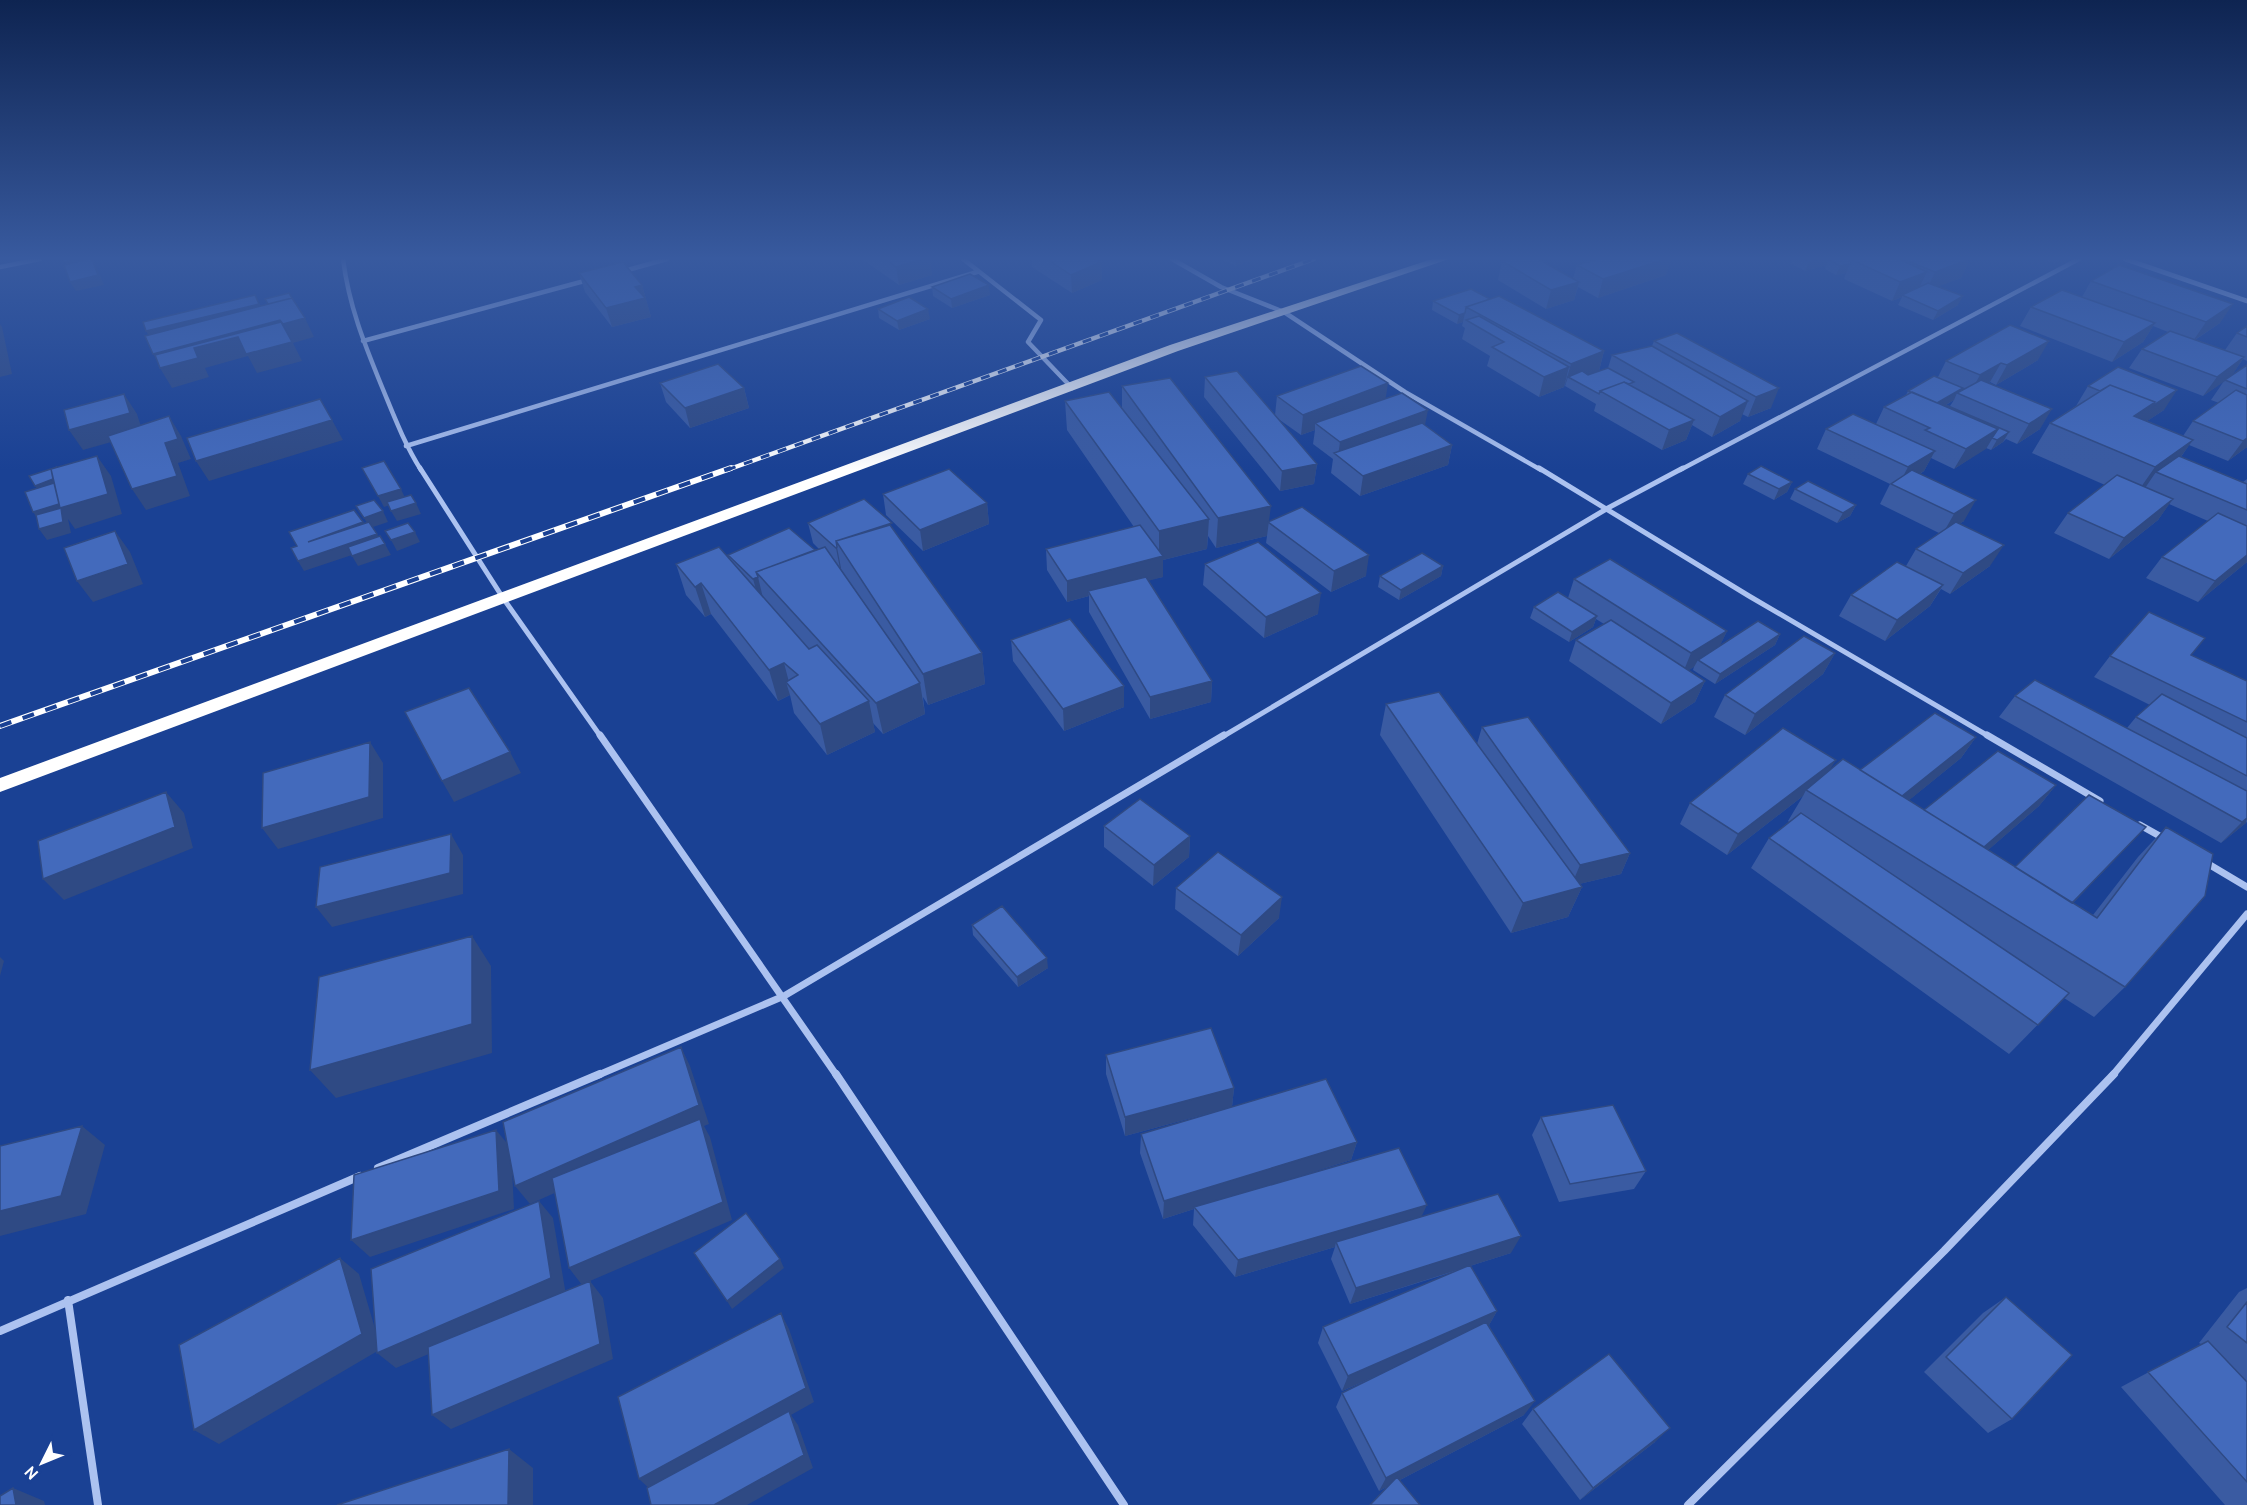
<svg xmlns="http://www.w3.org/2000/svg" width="2247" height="1505" viewBox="0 0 2247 1505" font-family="Cabin,sans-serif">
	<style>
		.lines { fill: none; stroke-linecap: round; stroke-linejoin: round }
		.street-far3 { stroke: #acc2f0; stroke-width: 4.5 }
		.street-far2 { stroke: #acc2f0; stroke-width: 5 }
		.street-far1 { stroke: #acc2f0; stroke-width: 7 }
		.street { stroke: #acc2f0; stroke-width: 8 }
		.highway { fill: #fff; fill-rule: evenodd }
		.rail-far1-casing { stroke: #fff; stroke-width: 4.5 }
		.rail-casing { stroke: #fff; stroke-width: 6 }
		.rail-far1 { stroke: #1a4194; stroke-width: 3; stroke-dasharray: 9; stroke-linecap: butt }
		.rail { stroke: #1a4194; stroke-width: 4; stroke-dasharray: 12; stroke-linecap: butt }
		.wall { fill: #3a5ba2; fill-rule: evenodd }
		.shaded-wall { fill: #2f4a84 }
		.building { fill: #436abc; stroke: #2f4a84; stroke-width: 1.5 }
	</style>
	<rect width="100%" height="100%" fill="#1a4194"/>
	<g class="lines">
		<path class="street-far3" d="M343,259C349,306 364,343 382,387C394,416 404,443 421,470
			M963,259L1041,320L1028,342L1072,388
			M1172,259L1221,287L1284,312L1405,392L1541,470
			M2125,259L2247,301
			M0,267L40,259
			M624,271L667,259
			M363,341L588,280
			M406,446L977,272
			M1680,470L2079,259"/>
		<path class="street-far2" d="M420,468L503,598L601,737
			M1539,468L1749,596L1990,737
			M1222,737L1608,508L1683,468"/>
		<path class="street-far1" d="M600,735L837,1076
			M1987,735L2100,801
			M2140,825L2165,839
			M2205,862L2247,887
			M596,1076L784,996L1224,735
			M2112,1076L2247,914"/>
		<path class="street" d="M836,1074L1124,1505
			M378,1168L600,1074
			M68,1300L98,1505
			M0,1331L360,1176
			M1688,1505L1944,1251L2114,1074"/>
		<path class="highway" d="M1432,259H1449L1178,351L0,792V778L1170,345Z"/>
		<defs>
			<path id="rail-far1" d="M727,470L1314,259"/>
			<path id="rail" d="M0,726L731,468"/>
		</defs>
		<use href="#rail-far1" class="rail-far1-casing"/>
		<use href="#rail" class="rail-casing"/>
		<use href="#rail-far1" class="rail-far1"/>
		<use href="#rail" class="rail"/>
	</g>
	<path class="wall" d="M862,259H930L932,275L899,285Z
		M1032,259H1097L1101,262L1102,280L1072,293L1032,267Z
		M1220,259H1255L1236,266Z
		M1792,259H1899L1901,260V259H1970L1961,278L1938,286L1958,305L1933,320L1898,305L1902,297L1892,301L1844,279L1846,273L1836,275L1825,269L1826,265L1805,271L1790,263Z
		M2042,259H2063L2055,263Z
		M1502,261L1573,278L1577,265L1666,275L1598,298L1578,287L1574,300L1546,309L1498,280Z
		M579,273L642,285L651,317L612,327L585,292Z
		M2091,281L2220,323L2195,340L2225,350L2237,333L2247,326V361L2243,359L2231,376L2247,365V447L2228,461L2189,445L2181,457L2243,482L2247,479V562L2198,602L2146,578L2162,557L2208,521L2169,504L2158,520L2109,559L2054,533L2068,513L2105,485L2032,453L2050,423L2076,406L2088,386L2164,410L2147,421L2183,436L2193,421L2219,403L2211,400L2224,381L2203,396L2129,368L2142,349L2168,332L2153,326L2143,342L2112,362L2020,326L2031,307L2082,297Z
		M932,287L990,295L952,308L933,296Z
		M1490,299L1604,351L1599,371L1588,375L1608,368L1612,355L1652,346L1654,341L1677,333L1771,408L1748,417L1742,414L1740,421L1712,437L1692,425L1686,440L1662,450L1594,411L1596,404L1565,386L1566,383L1565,384L1564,387L1539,397L1487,366L1490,356L1462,339L1465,328L1462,326L1463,322L1457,324L1432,310L1433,301Z
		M878,309L930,319L899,330L879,318Z
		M2038,360L1996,385L1990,382L1989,383L2040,429L2017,444L2006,439L2003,442L1991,450L1986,448L1954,469L1931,458L1924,471L1920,474L1964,521L1959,524L1990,566L1950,594L1941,589L1930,606L1885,641L1839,616L1851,595L1906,566L1916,549L1939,533L1880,504L1890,484L1817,449L1826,429L1876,424L1884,407L1906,395L1908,391L1938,377L1946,361ZM1954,400L1950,406L1946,405Z
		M1205,377L1275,415L1277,396L1385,399L1425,425L1452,445L1448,465L1360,496L1331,473L1333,459L1313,444L1315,430L1301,435L1277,418L1317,464L1314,484L1280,491L1204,397Z
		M660,383L744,388L749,408L690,428L666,402Z
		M1122,386L1269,521L1366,576L1331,592L1266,543L1267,536L1216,548L1208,536L1207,549L1163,560V577L1148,580L1212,681L1211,702L1150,719L1089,612V596L1067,602L1047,570L1046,549L1134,527L1067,430L1065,401L1122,408Z
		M1748,474L1792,482L1787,492L1774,500L1743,484Z
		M1795,489L1856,505L1850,516L1837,523L1790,499Z
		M883,494L987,503L989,524L923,551L886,515Z
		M808,523L893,529L982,653L985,684L928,705L923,697L925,714L883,734L873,723L875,732L827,755L794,713L790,695L778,701L711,614L705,617L686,595L676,564L728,558V555L815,550L819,549L813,543Z
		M1205,564L1318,614L1264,638L1203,585Z
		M1443,566L1441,576L1399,600L1378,587L1380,576Z
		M1574,579L1727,631L1720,645L1780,634L1775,645L1715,684L1693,670L1694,667L1688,670L1705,681L1695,702L1661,724L1569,661L1576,640L1604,624L1596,619L1593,627L1569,642L1530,618L1534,607L1568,598Z
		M1011,640L1124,686V707L1064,731L1013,661Z
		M1835,653L1823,674L1745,735L1714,717L1725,695Z
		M2191,655L2247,681V822L2221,843L1999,717L2015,696L2127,728L2136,717L2150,705L2094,677L2110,656Z
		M1386,704L1477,744L1482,727L1630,853L1621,874L1579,884L1582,887L1568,917L1511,933L1380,735Z
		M1976,737L1961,758L1909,800L1924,810L2056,785L2039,806L1988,850L2015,867L2126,848L2073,903L2093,915L2138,857L2166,827L2125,987L2094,1017L2064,998L2009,1054L1751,868L1769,838L1789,822L1788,821L1803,796L1727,855L1680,824L1690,803L1860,770Z
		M1104,826L1190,836L1189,857L1153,886L1104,847Z
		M1176,888L1279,918L1238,956L1175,909Z
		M972,925L1048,968L1018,987L973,935Z
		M1106,1055L1234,1088L1232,1107L1125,1136L1106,1074Z
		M1541,1117L1646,1171L1634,1189L1559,1202L1532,1135Z
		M1141,1134L1357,1142L1351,1160L1290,1179L1422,1217L1511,1253L1470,1266L1497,1311L1489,1325L1524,1415L1379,1491L1336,1407L1342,1393L1370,1379L1342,1391L1318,1343L1323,1327L1456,1271L1350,1304L1331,1259L1335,1247L1235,1277L1193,1225L1194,1209L1163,1219L1140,1153Z
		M2247,1288V1505H2225L2121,1387L2201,1344L2199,1343L2239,1292Z
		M2006,1297L2012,1419L1988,1433L1924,1372L1983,1313Z
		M1533,1409L1655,1442L1580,1500L1522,1424Z"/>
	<path class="shaded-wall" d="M78,259H89L70,272L64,262Z
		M92,259L97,268L104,285L76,291L70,282Z
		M923,259H930L932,275L899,285L896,267Z
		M1236,259H1255L1236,266Z
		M1666,259H1672L1666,275L1598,298L1603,279Z
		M1819,259H1849L1829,260L1826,265L1805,271L1809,262Z
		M1970,259L1961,278L1926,291L1935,272Z
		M1101,262L1102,280L1072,293L1071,275Z
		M1850,264L1846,273L1836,275L1840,266Z
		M1927,272L1918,290L1902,295V297L1892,301L1900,282Z
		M1579,282L1574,300L1546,309L1551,290Z
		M642,285L651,317L612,327L606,308L635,287Z
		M989,285L990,295L952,308L951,299Z
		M255,295L269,323L158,350L146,331Z
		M1963,296L1958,305L1933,320L1938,311Z
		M2233,304L2220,323L2193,341L2206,322Z
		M928,309L930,319L899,330L897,321Z
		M1465,313L1463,322L1457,324L1459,315Z
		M305,318L314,337L293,343L302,361L257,373L248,356L205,368L209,377L172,388L160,368H162L153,354L280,320L292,342L283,324Z
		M2155,323L2143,342L2112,362L2124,342Z
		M0,324L2,327L12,374L0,377Z
		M2049,341L2038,360L1996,385L2007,365Z
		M1604,351L1599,371L1574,380L1568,377L1566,383L1565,384L1571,364Z
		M2244,357L2231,377L2203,396L2217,377Z
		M2001,363L1990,382L1969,395L1980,375Z
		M1569,367L1564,387L1539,397L1544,377Z
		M1388,383L1385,403L1315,423V430L1301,435L1303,415Z
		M744,388L749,408L690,428L685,408Z
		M1779,388L1771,408L1748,417L1756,397Z
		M1963,388L1959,394L1957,393L1954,400L1932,413L1937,403Z
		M2177,390L2164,410L2138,427L2134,416L2155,402Z
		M124,394L137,414L143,433L83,450L69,430Z
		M1748,401L1740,421L1712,437L1720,417Z
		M2052,409L2040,429L2017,444L2029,424Z
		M1428,410L1424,430L1338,456L1340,442Z
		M169,416L181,436L191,459L178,463L190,496L146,510L132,489L165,443Z
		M332,420L343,440L209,481L196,461Z
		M1694,420L1686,440L1662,450L1669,430Z
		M1998,429L1986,449L1954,469L1966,449Z
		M2009,432L2003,442L1991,450L1997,440Z
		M2247,438V447L2228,461L2243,441Z
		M2193,440L2172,469L2156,472L2143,491L2134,497L2155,467Z
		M1452,445L1448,465L1360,496L1363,476Z
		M1935,451L1924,471L1897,488L1908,467Z
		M97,456L111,476L122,514L75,529L68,519L71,533L47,540L39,529L41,523L33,512L42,496L35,486L63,476L70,486Z
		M1317,464L1314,484L1280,491L1282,471Z
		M1792,482L1787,492L1774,500L1779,489Z
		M401,489L406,500L384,507L378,496Z
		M2173,499L2158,520L2109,559L2124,538Z
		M1976,500L1964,521L1942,535L1954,514Z
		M416,503L421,514L397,521L391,511Z
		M987,503L989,524L923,551L920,530Z
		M1856,505L1850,516L1837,523L1843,513Z
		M1271,506L1267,536L1216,548L1218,518Z
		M383,511L388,522L370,528L364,518Z
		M1209,519L1207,549L1163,560V577L1091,596L1088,591L1089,596L1067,602V581L1159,557V531Z
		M363,522L368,532L308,542Z
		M115,531L130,552L143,584L93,602L77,581Z
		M415,532L420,542L397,551L391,540Z
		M377,534L382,545L304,571L298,561Z
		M385,544L391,555L358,566L352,556Z
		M2004,545L1990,566L1950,594L1963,573Z
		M837,547L841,568L840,569L836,548Z
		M1369,555L1366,576L1331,592L1334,571Z
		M2247,555V562L2198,602L2215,581Z
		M1443,566L1441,576L1399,600L1401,590Z
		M758,577L763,598L759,600L753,579Z
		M701,583L711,614L705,617L695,587Z
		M1943,585L1930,606L1885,641L1897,620Z
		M1321,593L1318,614L1264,638L1266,617Z
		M1597,616L1593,627L1569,642L1572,632Z
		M1727,631L1717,652L1698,660L1694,667L1682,675L1691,653Z
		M1780,634L1775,645L1715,684L1720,674Z
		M982,653L985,684L928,705L923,674Z
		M1835,653L1823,674L1745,735L1755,714Z
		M784,663L790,686L786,682L790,695L778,701L769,670Z
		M1212,681L1211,702L1150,719V697Z
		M1705,681L1695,702L1661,724L1671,703Z
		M920,683L925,714L883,734L876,703Z
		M1124,686V707L1064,731L1063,709Z
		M869,701L875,732L827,755L820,724Z
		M1976,737L1961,758L1886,819L1900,798Z
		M370,742L383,763V818L278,849L262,828Z
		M510,752L521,773L454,802L442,781Z
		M1836,760L1823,781L1806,790L1803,796L1727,855L1738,834Z
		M2056,785L2039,806L1964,871L1980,850Z
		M166,792L184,813L193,848L64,900L43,879Z
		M2247,818L2246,823L2221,843L2242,822Z
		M2146,827L2126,848L2050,927L2069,906Z
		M451,834L463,855V894L332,927L316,907Z
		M1190,836L1189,857L1153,886L1154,865Z
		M1630,853L1621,874L1571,886L1580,865Z
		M1582,887L1568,917L1511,933L1523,903Z
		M1282,897L1279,918L1238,956L1241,935Z
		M472,936L491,966L492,1053L336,1098L310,1070Z
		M0,957L4,961L0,976Z
		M1047,958L1048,968L1018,987L1017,977Z
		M681,1047L690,1066L709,1124L704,1126L710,1137L732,1220L590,1281L603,1298L613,1359L451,1429L432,1415L582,1285L569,1268L702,1127L530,1204L515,1186Z
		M1234,1088L1232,1107L1125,1136V1117Z
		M82,1126L105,1145L86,1214L0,1236V1211Z
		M496,1130L511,1148L514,1209L370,1257L351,1240Z
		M1357,1142L1351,1160L1196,1209L1194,1207V1209L1163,1219L1164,1201Z
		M539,1201L553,1218L566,1295L396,1368L377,1353Z
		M1427,1205L1419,1222L1336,1242L1335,1247L1235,1277L1238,1260Z
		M1521,1236L1511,1253L1350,1304L1356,1288Z
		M340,1258L359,1274L381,1349L219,1444L194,1430Z
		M780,1259L784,1268L732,1309L727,1301Z
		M1497,1311L1488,1327L1342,1391L1348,1376Z
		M781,1313L789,1329L814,1402L791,1415L798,1425L813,1468L747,1505H714L652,1491L639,1479Z
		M1535,1401L1524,1415L1379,1491L1386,1478Z
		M1670,1428L1655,1442L1580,1500L1593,1488Z
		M509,1449L533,1468V1505H508Z
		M13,1488L44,1501L45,1505H16Z"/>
	<path class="building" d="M62,259H78L64,262Z
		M89,259H92L98,275L70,282L64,265Z
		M885,259H923L896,267Z
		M1047,259H1097L1101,262L1071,275Z
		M1511,259H1538L1579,282L1551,290L1502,261Z
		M1599,259H1666L1603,279L1577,265Z
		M1804,259H1819L1809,262Z
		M1832,259H1856L1852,260L1850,264L1840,266L1829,260Z
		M1856,259H1899L1927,272L1900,282L1852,260Z
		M1903,259H1970L1935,272Z
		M623,262L642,285L635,287L645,298L606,308L579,273Z
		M2119,265L2233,304L2206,322L2091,281Z
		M970,274L989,285L951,299L932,287Z
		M1928,283L1963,296L1938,311L1902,295Z
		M1471,289L1490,299L1466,307L1465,313L1459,315L1433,301Z
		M2062,290L2155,323L2124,342L2031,307Z
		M289,293L292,298L268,304L265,299Z
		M255,295L259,304L146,331L143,322Z
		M1499,296L1604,351L1571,364L1466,307Z
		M909,297L928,309L897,321L878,309Z
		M292,298L305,318L283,324L280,320L153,354L145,336Z
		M1479,316L1569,367L1544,377L1492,347L1504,342L1466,320Z
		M281,322L292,342L246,354L238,337L194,348L198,358L160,368L155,355Z
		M2010,325L2049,341L2007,365L2001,363L1980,375L1946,361Z
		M2247,326V337L2237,333Z
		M2170,331L2244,357L2217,377L2142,349Z
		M1677,333L1779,388L1756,397L1654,341Z
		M1652,346L1748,401L1720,417L1612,355Z
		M718,364L744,388L685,408L660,383Z
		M2247,365V389L2225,380Z
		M1361,366L1388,383L1303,415L1277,396Z
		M2118,367L2177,390L2151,407L2155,402L2110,385L2100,391L2088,386Z
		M1608,368L1634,382L1629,384L1624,382L1600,391L1599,394L1568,377L1582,371L1588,375Z
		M1237,371L1317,464L1282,471L1205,377Z
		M1934,376L1963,388L1937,403L1908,391Z
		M1170,378L1271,506L1218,518L1122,386Z
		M1981,380L2052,409L2029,424L1957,393Z
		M1624,382L1694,420L1669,430L1600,391Z
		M2110,385L2155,402L2134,416L2193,440L2155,467L2050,423Z
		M2236,390L2247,395V438L2243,441L2193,421Z
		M1109,392L1209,519L1159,531L1065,401Z
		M1912,392L1998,429L1966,449L1925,430L1930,428L1884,407Z
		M1402,393L1428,410L1340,442L1315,423Z
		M124,394L130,413L69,430L64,410Z
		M320,399L332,420L196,461L187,438Z
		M1941,403L2009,432L1997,440L1992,438L1998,429L1940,404Z
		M1853,414L1935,451L1908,467L1826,429Z
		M169,416L178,439L165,443L177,476L132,489L108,436Z
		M1422,423L1452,445L1363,476L1334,453Z
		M97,456L108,494L60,508L51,469Z
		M2179,456L2247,484V510L2156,472Z
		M384,461L401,489L378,496L362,468Z
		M1761,466L1792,482L1779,489L1748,474Z
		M57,467L51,469L53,479L35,486L29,476Z
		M949,469L987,503L920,530L883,494Z
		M1912,470L1976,500L1954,514L1891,484Z
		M2117,475L2173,499L2124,538L2068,513Z
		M1808,481L1856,505L1843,513L1795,489Z
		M54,483L59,504L33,512L25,492Z
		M411,495L416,503L391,511L387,502Z
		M864,499L892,523L836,541L837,547L836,548L808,523Z
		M374,500L383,511L364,518L356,506Z
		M1302,507L1369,555L1334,571L1268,522Z
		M61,508L63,522L39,529L36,515Z
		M354,510L363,522L308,542L369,522L377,534L298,561L291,548L297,546L289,532Z
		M2218,513L2247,526V555L2215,581L2162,557Z
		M1956,522L2004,545L1963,573L1916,549Z
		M408,523L415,532L391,540L385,531Z
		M890,525L982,653L923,674L836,541Z
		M1140,525L1163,556L1067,581L1046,549Z
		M789,528L815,550L756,572L758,577L753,579L728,555Z
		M115,531L128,564L77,581L64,548Z
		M380,536L385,544L352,556L348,547Z
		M1258,542L1321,593L1266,617L1205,564Z
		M719,547L809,649L817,645L869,701L820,724L786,682L798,675L784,663L769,670L701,583L695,587L676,564Z
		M825,547L920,683L876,703L756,572Z
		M1422,553L1443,566L1401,590L1380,576Z
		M1610,559L1727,631L1691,653L1574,579Z
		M1897,562L1943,585L1897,620L1851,595Z
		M1146,577L1212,681L1150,697L1088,591Z
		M1558,592L1597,616L1572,632L1534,607Z
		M2149,612L2205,638L2191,655L2247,681V722L2110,656Z
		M1070,619L1124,686L1063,709L1011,640Z
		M1611,620L1705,681L1671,703L1576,640Z
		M1758,621L1780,634L1720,674L1698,660Z
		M1804,636L1835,653L1755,714L1725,695Z
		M2035,680L2247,791V818L2242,822L2015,696Z
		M469,688L510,752L442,781L405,712Z
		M1439,692L1582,887L1523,903L1386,704Z
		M2162,694L2247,738V776L2136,717Z
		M1935,713L1976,737L1902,796L1860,770Z
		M1528,717L1630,853L1580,865L1482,727Z
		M1783,728L1836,760L1738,834L1690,803Z
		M370,742L369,797L262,828L263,773Z
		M1998,751L2056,785L1984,847L1924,810Z
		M1843,759L2097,918L2166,827L2213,854L2205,896L2125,987L1806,790Z
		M166,792L175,827L43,879L38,841Z
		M2089,795L2146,827L2072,903L2015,867Z
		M1140,799L1190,836L1154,865L1104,826Z
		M1801,813L2069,993L2038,1025L1769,838Z
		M451,834L450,873L316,907L320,867Z
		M1218,852L1282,897L1241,935L1176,888Z
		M1002,906L1047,958L1017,977L972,925Z
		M472,936V1024L310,1070L319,977Z
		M1211,1028L1234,1088L1125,1117L1106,1055Z
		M681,1047L699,1105L515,1186L503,1122Z
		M1326,1079L1357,1142L1164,1201L1141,1134Z
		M1613,1105L1646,1171L1570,1184L1541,1117Z
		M700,1119L723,1202L569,1268L552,1178Z
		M82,1126L61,1196L0,1211V1146Z
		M496,1130L499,1191L351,1240L354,1175Z
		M1399,1148L1427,1205L1238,1260L1194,1207Z
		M1498,1194L1521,1236L1356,1288L1336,1242Z
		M539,1201L551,1278L377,1353L371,1269Z
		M746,1213L780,1259L727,1301L694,1253Z
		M340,1258L362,1334L194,1430L179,1345Z
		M1470,1265L1497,1311L1348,1376L1323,1327Z
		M590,1281L600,1344L432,1415L428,1347Z
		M2006,1297L2072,1355L2012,1419L1946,1357Z
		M2247,1302V1343L2227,1327Z
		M781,1313L806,1388L639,1479L618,1397Z
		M1486,1322L1535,1401L1386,1478L1342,1393Z
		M2208,1341L2247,1382V1482L2148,1372Z
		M1609,1354L1670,1428L1593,1488L1533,1409Z
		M789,1411L804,1455L714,1505H651L647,1488Z
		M509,1449L508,1505H337Z
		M1397,1477L1420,1505H1370Z
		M13,1488L16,1505H0V1496Z"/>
	<linearGradient id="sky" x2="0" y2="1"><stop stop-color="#0e2451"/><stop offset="0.55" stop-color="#385a9f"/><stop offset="1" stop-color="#385a9f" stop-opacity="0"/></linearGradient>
	<rect width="2247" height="470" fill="url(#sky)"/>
	<g transform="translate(42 1463) rotate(227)" stroke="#1a4194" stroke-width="4.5" paint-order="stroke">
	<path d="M0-4.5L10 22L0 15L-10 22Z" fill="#ffffff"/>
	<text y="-9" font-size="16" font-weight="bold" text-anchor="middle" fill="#ffffff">N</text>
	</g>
</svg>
